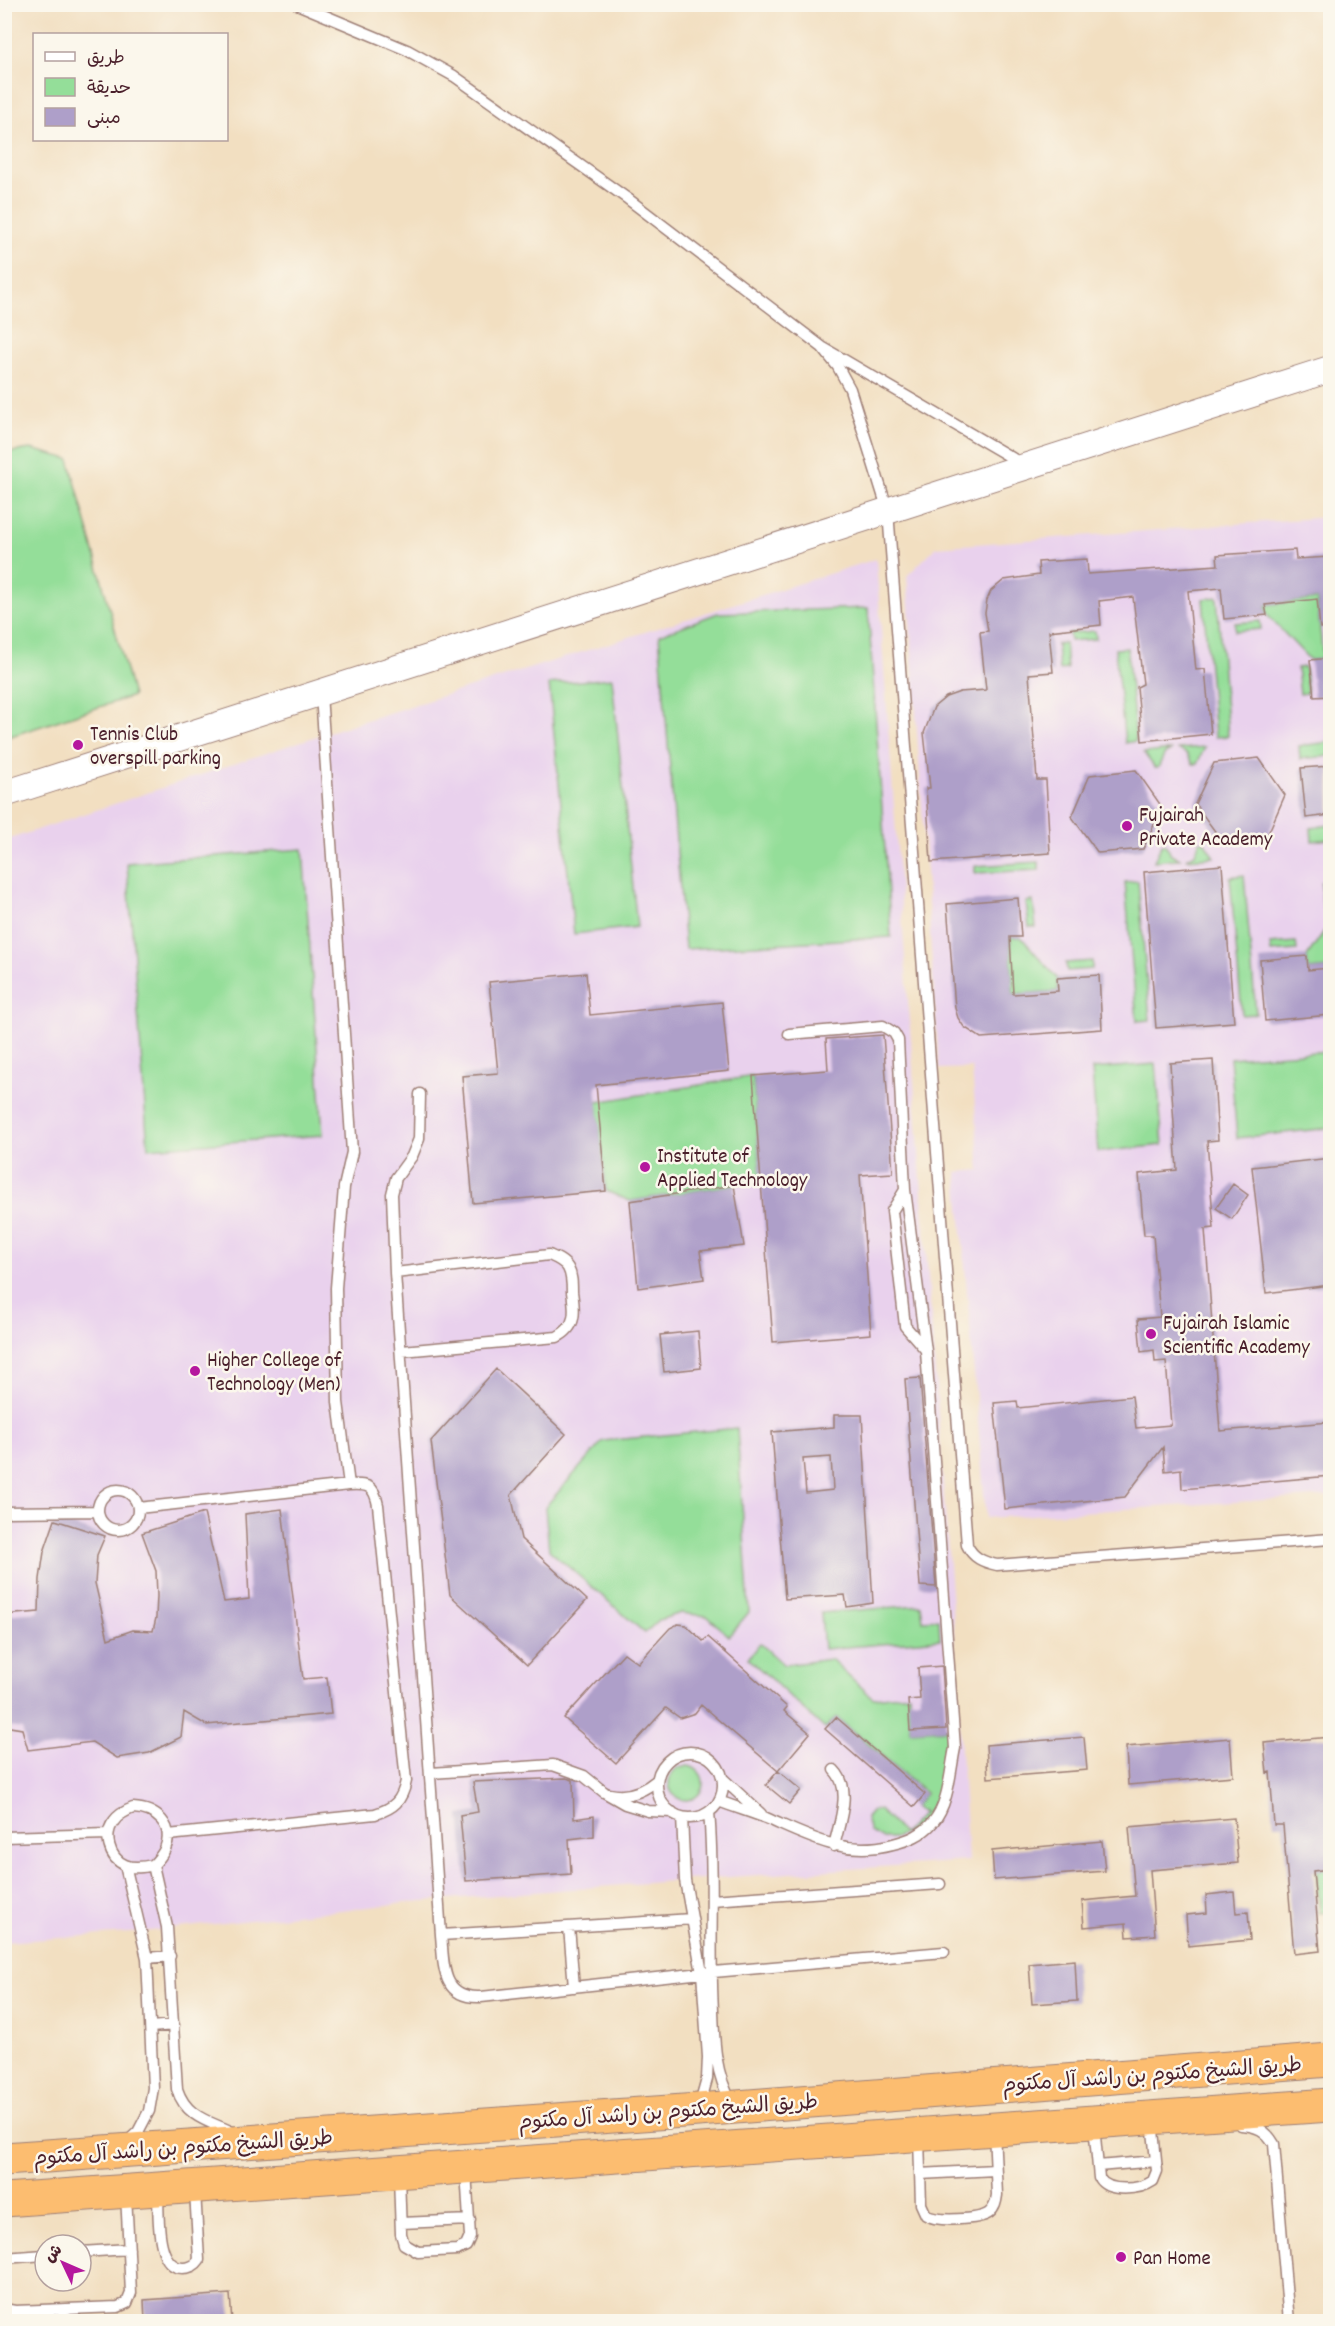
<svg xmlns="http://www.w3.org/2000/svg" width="1335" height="2326" viewBox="0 0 1335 2326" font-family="Dekko,'Playpen Sans Arabic',sans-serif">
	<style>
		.built { fill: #e9d1ed }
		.green { fill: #94de99; stroke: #6f7e62; stroke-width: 1.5 }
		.building { fill: #ae9fc9; fill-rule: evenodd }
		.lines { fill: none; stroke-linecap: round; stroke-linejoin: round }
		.service-casing { stroke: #9e7f76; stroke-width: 13 }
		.tertiary-casing { stroke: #9e7f76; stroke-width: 28 }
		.trunk-casing { stroke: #9e7f76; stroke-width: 35 }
		.service { stroke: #fff; stroke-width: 10 }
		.tertiary { stroke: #fff; stroke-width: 26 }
		.trunk { stroke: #fcbd6f; stroke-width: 33 }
		.poi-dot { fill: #b5179e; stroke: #fbf7ec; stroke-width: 2 }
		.labels { text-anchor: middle; stroke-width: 5; stroke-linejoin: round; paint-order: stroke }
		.poi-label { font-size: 21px; fill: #4a1f2b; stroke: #fbf7ec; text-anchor: start }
		.street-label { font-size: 21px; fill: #4a1f2b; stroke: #fbf7ec }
	</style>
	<rect width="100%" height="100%" fill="#fbf7ec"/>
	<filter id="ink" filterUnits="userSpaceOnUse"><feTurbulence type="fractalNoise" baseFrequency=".0167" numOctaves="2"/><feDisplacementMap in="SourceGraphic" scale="12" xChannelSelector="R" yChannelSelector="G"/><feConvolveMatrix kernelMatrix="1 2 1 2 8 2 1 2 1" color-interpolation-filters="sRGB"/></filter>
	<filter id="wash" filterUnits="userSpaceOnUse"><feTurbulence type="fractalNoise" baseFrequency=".008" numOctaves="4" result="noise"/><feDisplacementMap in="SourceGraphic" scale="24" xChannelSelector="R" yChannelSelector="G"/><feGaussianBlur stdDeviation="1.35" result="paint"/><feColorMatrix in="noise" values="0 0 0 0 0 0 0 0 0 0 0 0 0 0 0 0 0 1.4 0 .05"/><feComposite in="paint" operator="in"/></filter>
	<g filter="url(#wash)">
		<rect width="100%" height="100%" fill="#f2dfc1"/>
		<path class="built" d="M1330,517V1496L986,1518L957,1172L980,1170L972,1068L939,1069L907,576L936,547Z
			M876,559L952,1606L968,1861L685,1880L423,1901L141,1932L5,1942L4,841L338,729Z"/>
		<path class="green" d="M31,449L69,459L133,696L5,738V453Z
			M1217,597L1228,736L1215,737L1203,599Z
			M1317,599L1323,659L1310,660L1267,615L1265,605Z
			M868,608L891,937L685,949L659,635L718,613Z
			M1260,621L1261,629L1235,631V623Z
			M1095,631L1096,639L1070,641L1069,633Z
			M1065,643L1067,669L1059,670L1057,644Z
			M1127,648L1136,741L1125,743L1115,649Z
			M1305,667L1307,693L1300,694L1297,668Z
			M612,678L637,927L574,934L549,684Z
			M1330,742V756L1300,759L1299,746Z
			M1205,747L1197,764H1193L1187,754L1178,749Z
			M1172,750L1164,755L1158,768H1155L1144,753Z
			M1330,825V839L1312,841L1311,828Z
			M1200,841H1204L1214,857L1186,859L1195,854Z
			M1162,844H1165L1171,854L1180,859L1154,861Z
			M303,849L323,1135L148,1148L127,863Z
			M1039,862V870L975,873V866Z
			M1244,875L1256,1014L1242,1015L1230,877Z
			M1138,881L1150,1020L1137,1021L1125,882Z
			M1328,881L1330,906L1323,907L1321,882Z
			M1033,901L1036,927H1029L1026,902Z
			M1330,923V968L1308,970L1307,956Z
			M1010,937H1021L1057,978L1058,991L1013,994Z
			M1296,942L1297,950L1271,952L1270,944Z
			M1092,961V969L1067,971L1066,963Z
			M1330,1051V1128L1237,1138L1230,1058Z
			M1156,1064L1163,1145L1098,1152L1092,1069Z
			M753,1076L761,1178L734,1185L630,1201L606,1191L597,1102Z
			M737,1428L749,1612L729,1636L707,1616L681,1613L659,1620L645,1633L549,1550L545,1507L603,1441Z
			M921,1605L923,1620L939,1619L940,1639L824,1649L821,1613Z
			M760,1643L784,1665L831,1659L873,1698L909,1694L910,1731L949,1729L940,1798L933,1817L897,1838H882L870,1832L866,1818L872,1811L879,1809L903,1834L924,1812L914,1807L926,1793L836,1717L825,1729L748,1658Z
			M669 1783a17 17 0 1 1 34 0a17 17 0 1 1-34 0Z
			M1330,1869V1912L1320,1913L1316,1871Z"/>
		<g id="blocks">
			<path class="building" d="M1295,550L1296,559L1330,557V627L1320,628L1317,599L1265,605L1267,615L1224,619L1221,588L1188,591L1196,670L1205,669L1211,734L1142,741L1137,687L1143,684L1133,597L1099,601L1101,625L1049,631L1053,672L1029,674L1037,780H1046L1050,853L931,862L926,788H930L924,733L934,707L946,697L960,692L986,690L980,632L988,631L985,613L987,600L991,591L1004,580L1039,575L1038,562L1087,559L1088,574L1218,565L1217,555Z
				M1330,658V696L1314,697L1310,660Z
				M1259,758L1285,795L1267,836L1222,841L1195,804L1214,763Z
				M1330,766V815L1306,818L1301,768Z
				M1136,770L1162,807L1143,849L1098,853L1072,817L1090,775Z
				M1222,865L1234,1022L1156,1028L1144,872Z
				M1018,898L1021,937H1010L1013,994L1058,991L1057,978L1099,975L1102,1029L981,1038L964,1027L958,1018L955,1008L947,904Z
				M1307,956L1308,970L1330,968V1015L1265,1021L1260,960Z
				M586,973L590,1015L722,1002L729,1071L596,1085L606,1191L473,1203L462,1076L498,1073L489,982Z
				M883,1035L893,1173L860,1175L871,1334L773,1342L753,1076L828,1070L826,1039Z
				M1213,1060L1218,1140L1207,1141L1214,1228L1205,1229L1220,1431L1330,1422V1476L1182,1489L1181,1469L1165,1471L1163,1447L1125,1497L1005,1509L994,1403L1017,1401L1018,1408L1132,1396L1136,1428L1171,1425L1166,1361L1155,1362L1154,1350L1141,1352L1138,1319L1160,1317L1153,1235H1144L1139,1174L1177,1170L1170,1063Z
				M1330,1158V1285L1266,1293L1252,1167Z
				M1233,1184L1248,1195L1232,1219L1216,1208Z
				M734,1185L744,1246L700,1251L704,1279L638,1288L630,1201Z
				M698,1331L701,1368L664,1372L660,1335Z
				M496,1369L566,1434L511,1495L521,1539L587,1600L527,1665L450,1595L431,1441Z
				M920,1378L936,1587L920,1586L905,1379Z
				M834,1415H862L873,1603L847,1607L845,1595L785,1599L772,1432L834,1427ZM831,1457L833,1490L806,1493L803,1459Z
				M282,1509L303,1679L327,1677L331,1714L206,1725L184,1712L181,1737L149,1753L117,1758L92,1742L28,1750L22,1729L4,1726V1615L39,1612L40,1579L44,1552L55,1520L105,1536L97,1555L95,1583L108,1639L133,1630L153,1631L156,1618L157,1596L156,1571L142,1533L204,1513L224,1602L249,1599L245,1514Z
				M678,1624L686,1625L703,1641L708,1637L787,1707L784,1711L810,1733L778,1771L701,1705L695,1713L680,1718L666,1708L616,1763L564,1718L624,1653L638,1663L670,1628Z
				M942,1666L946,1729L910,1731L908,1700L920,1699L918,1668Z
				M836,1717L925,1794L914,1807L825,1729Z
				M1084,1737L1087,1770L988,1778L986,1745Z
				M1330,1737V1869L1313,1871L1320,1951L1294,1954L1283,1825H1274L1270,1772L1267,1773L1264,1743Z
				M1230,1738L1233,1776L1128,1785L1126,1747Z
				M778,1771L801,1790L789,1804L766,1785Z
				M566,1778L573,1780L574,1819L594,1816V1836L569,1839L571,1874L466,1881L460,1815L478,1812L473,1782Z
				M1234,1818L1238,1863L1150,1870L1155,1935L1127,1937L1126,1923L1084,1927L1082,1901L1135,1896L1129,1827Z
				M1102,1841L1105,1871L994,1880L992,1851Z
				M1234,1892L1236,1913L1248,1912L1250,1940L1188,1946L1186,1915L1207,1913L1206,1895Z
				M1075,1960L1077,2001L1032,2004L1029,1964Z
				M230,2294L232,2322H145L144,2300Z"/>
		</g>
	</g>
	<g filter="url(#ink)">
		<use href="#blocks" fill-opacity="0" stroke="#9e7f76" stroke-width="1.5"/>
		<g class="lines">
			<defs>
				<path id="service" d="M297,4L407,50L454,76L628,199L822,347L1024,465
					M822,347L838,367L850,389L888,511L967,1545C973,1558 983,1562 997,1565L1330,1539
					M321,694L352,1152L344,1187L336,1288L338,1402L349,1485
					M420,1094L419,1139L412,1156L396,1178L392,1194L395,1273L441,1935C444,1965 441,1999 481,1997L702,1973L944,1952
					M905,1190L892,1211L905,1326L925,1349
					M395,1273L549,1255C556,1258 564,1261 568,1268C572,1275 572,1284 572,1292C575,1311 577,1327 557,1337L402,1351
					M98 1510a20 20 0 1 1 40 0a20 20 0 1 1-40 0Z
					M138,1508L349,1485C368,1484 374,1485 378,1505L406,1781C402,1801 394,1808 375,1814L168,1835
					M4,1512L98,1511
					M657 1785a33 33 0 1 1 66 0a33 33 0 1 1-66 0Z
					M834,1770C853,1789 839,1823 834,1846
					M431,1773L553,1765L584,1776L604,1792L625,1804L648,1811L672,1812
					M722,1778L761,1814
					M610,1794C628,1798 644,1791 657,1780
					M719,1801C734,1807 751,1812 766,1818C810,1837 844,1857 893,1844C909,1840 922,1835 933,1822C949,1804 950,1771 955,1748L926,1351L905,1190L898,1040L894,1033L883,1026L789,1034
					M133,1808C156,1809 175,1825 165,1849C162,1855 157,1861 153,1865C144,1867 134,1869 125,1865C109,1858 103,1835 114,1821C119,1814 125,1811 133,1808Z
					M709,1812C715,1878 709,1943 713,2010C714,2043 715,2074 732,2103
					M682,1817L685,1880L702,1973L708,2057L707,2079L700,2104
					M4,1837L108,1834
					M125,1865L147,1958L153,2088L149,2111L138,2132L127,2142
					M153,1865L167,1927L177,2089C186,2117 208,2121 232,2132
					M712,1900L940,1884
					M569,1927L574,1987
					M441,1935L692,1919
					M147,1958L170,1956
					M151,2027L174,2025
					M1241,2125C1257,2126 1266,2130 1274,2144L1289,2322
					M1094,2126L1099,2178C1108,2193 1140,2190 1153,2181L1157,2171L1152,2120
					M919,2138L921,2204L926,2215C936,2222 979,2220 989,2213C995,2208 996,2202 997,2195L994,2131
					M1098,2166L1156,2161
					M920,2174L995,2170
					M399,2176L401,2234L404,2244L418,2252L457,2250L466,2246L470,2237L466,2170
					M158,2193C159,2213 155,2268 183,2268C190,2268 195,2266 199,2260L195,2191
					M401,2223L470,2220
					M81,2252L129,2249
					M4,2258L45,2255
					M4,2309L15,2311L118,2307L127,2303L131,2293L126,2194"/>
				<path id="tertiary" d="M4,794L1330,369"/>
				<path id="trunk" d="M4,2159L698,2110L1330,2060
					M4,2200L1330,2105"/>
			</defs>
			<use href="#service" class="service-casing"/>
			<use href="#tertiary" class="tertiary-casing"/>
			<use href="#trunk" class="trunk-casing"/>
			<use href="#service" class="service"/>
			<use href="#tertiary" class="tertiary"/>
			<use href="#trunk" class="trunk"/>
		</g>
	</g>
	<g class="poi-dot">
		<circle cx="78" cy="745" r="6"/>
		<circle cx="1127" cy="826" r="6"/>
		<circle cx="645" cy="1167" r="6"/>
		<circle cx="1151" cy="1334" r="6"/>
		<circle cx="195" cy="1371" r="6"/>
		<circle cx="1121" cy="2257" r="6"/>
	</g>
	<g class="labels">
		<g class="poi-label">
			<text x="90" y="740">Tennis Club<tspan x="90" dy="24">overspill parking</tspan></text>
			<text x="1139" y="821">Fujairah<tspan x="1139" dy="24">Private Academy</tspan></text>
			<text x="657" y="1162">Institute of<tspan x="657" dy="24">Applied Technology</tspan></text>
			<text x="1163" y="1329">Fujairah Islamic<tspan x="1163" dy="24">Scientific Academy</tspan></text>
			<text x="207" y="1366">Higher College of<tspan x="207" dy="24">Technology (Men)</tspan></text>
			<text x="1133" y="2264">Pan Home</text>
		</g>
		<g class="street-label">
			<text transform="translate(1152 2074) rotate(-4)" y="7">طريق الشيخ مكتوم بن راشد آل مكتوم</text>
			<text transform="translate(668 2111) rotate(-4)" y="7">طريق الشيخ مكتوم بن راشد آل مكتوم</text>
			<text transform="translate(183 2147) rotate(-4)" y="7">طريق الشيخ مكتوم بن راشد آل مكتوم</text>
		</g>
	</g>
	<rect width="1335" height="2326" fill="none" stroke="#fbf7ec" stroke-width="24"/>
	<rect x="33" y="33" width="195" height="108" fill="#fbf7ec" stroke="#b4a19f" stroke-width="1.5"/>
	<rect x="45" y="52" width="30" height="9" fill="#ffffff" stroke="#b4a19f" stroke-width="1.5"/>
	<text x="87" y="63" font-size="18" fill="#4a1f2b">طريق</text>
	<rect x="45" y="78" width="30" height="18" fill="#94de99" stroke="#b4a19f" stroke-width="1.5"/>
	<text x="87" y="93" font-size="18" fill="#4a1f2b">حديقة</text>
	<rect x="45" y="108" width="30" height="18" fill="#ae9fc9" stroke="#b4a19f" stroke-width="1.5"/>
	<text x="87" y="123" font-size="18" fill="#4a1f2b">مبنى</text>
	<g transform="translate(63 2263) rotate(314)"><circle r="28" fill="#fbf7ec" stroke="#b4a19f" stroke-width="1.5"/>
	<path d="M0-4.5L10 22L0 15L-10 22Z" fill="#b5179e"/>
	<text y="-9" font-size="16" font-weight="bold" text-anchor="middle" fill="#4a1f2b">ش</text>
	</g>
</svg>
